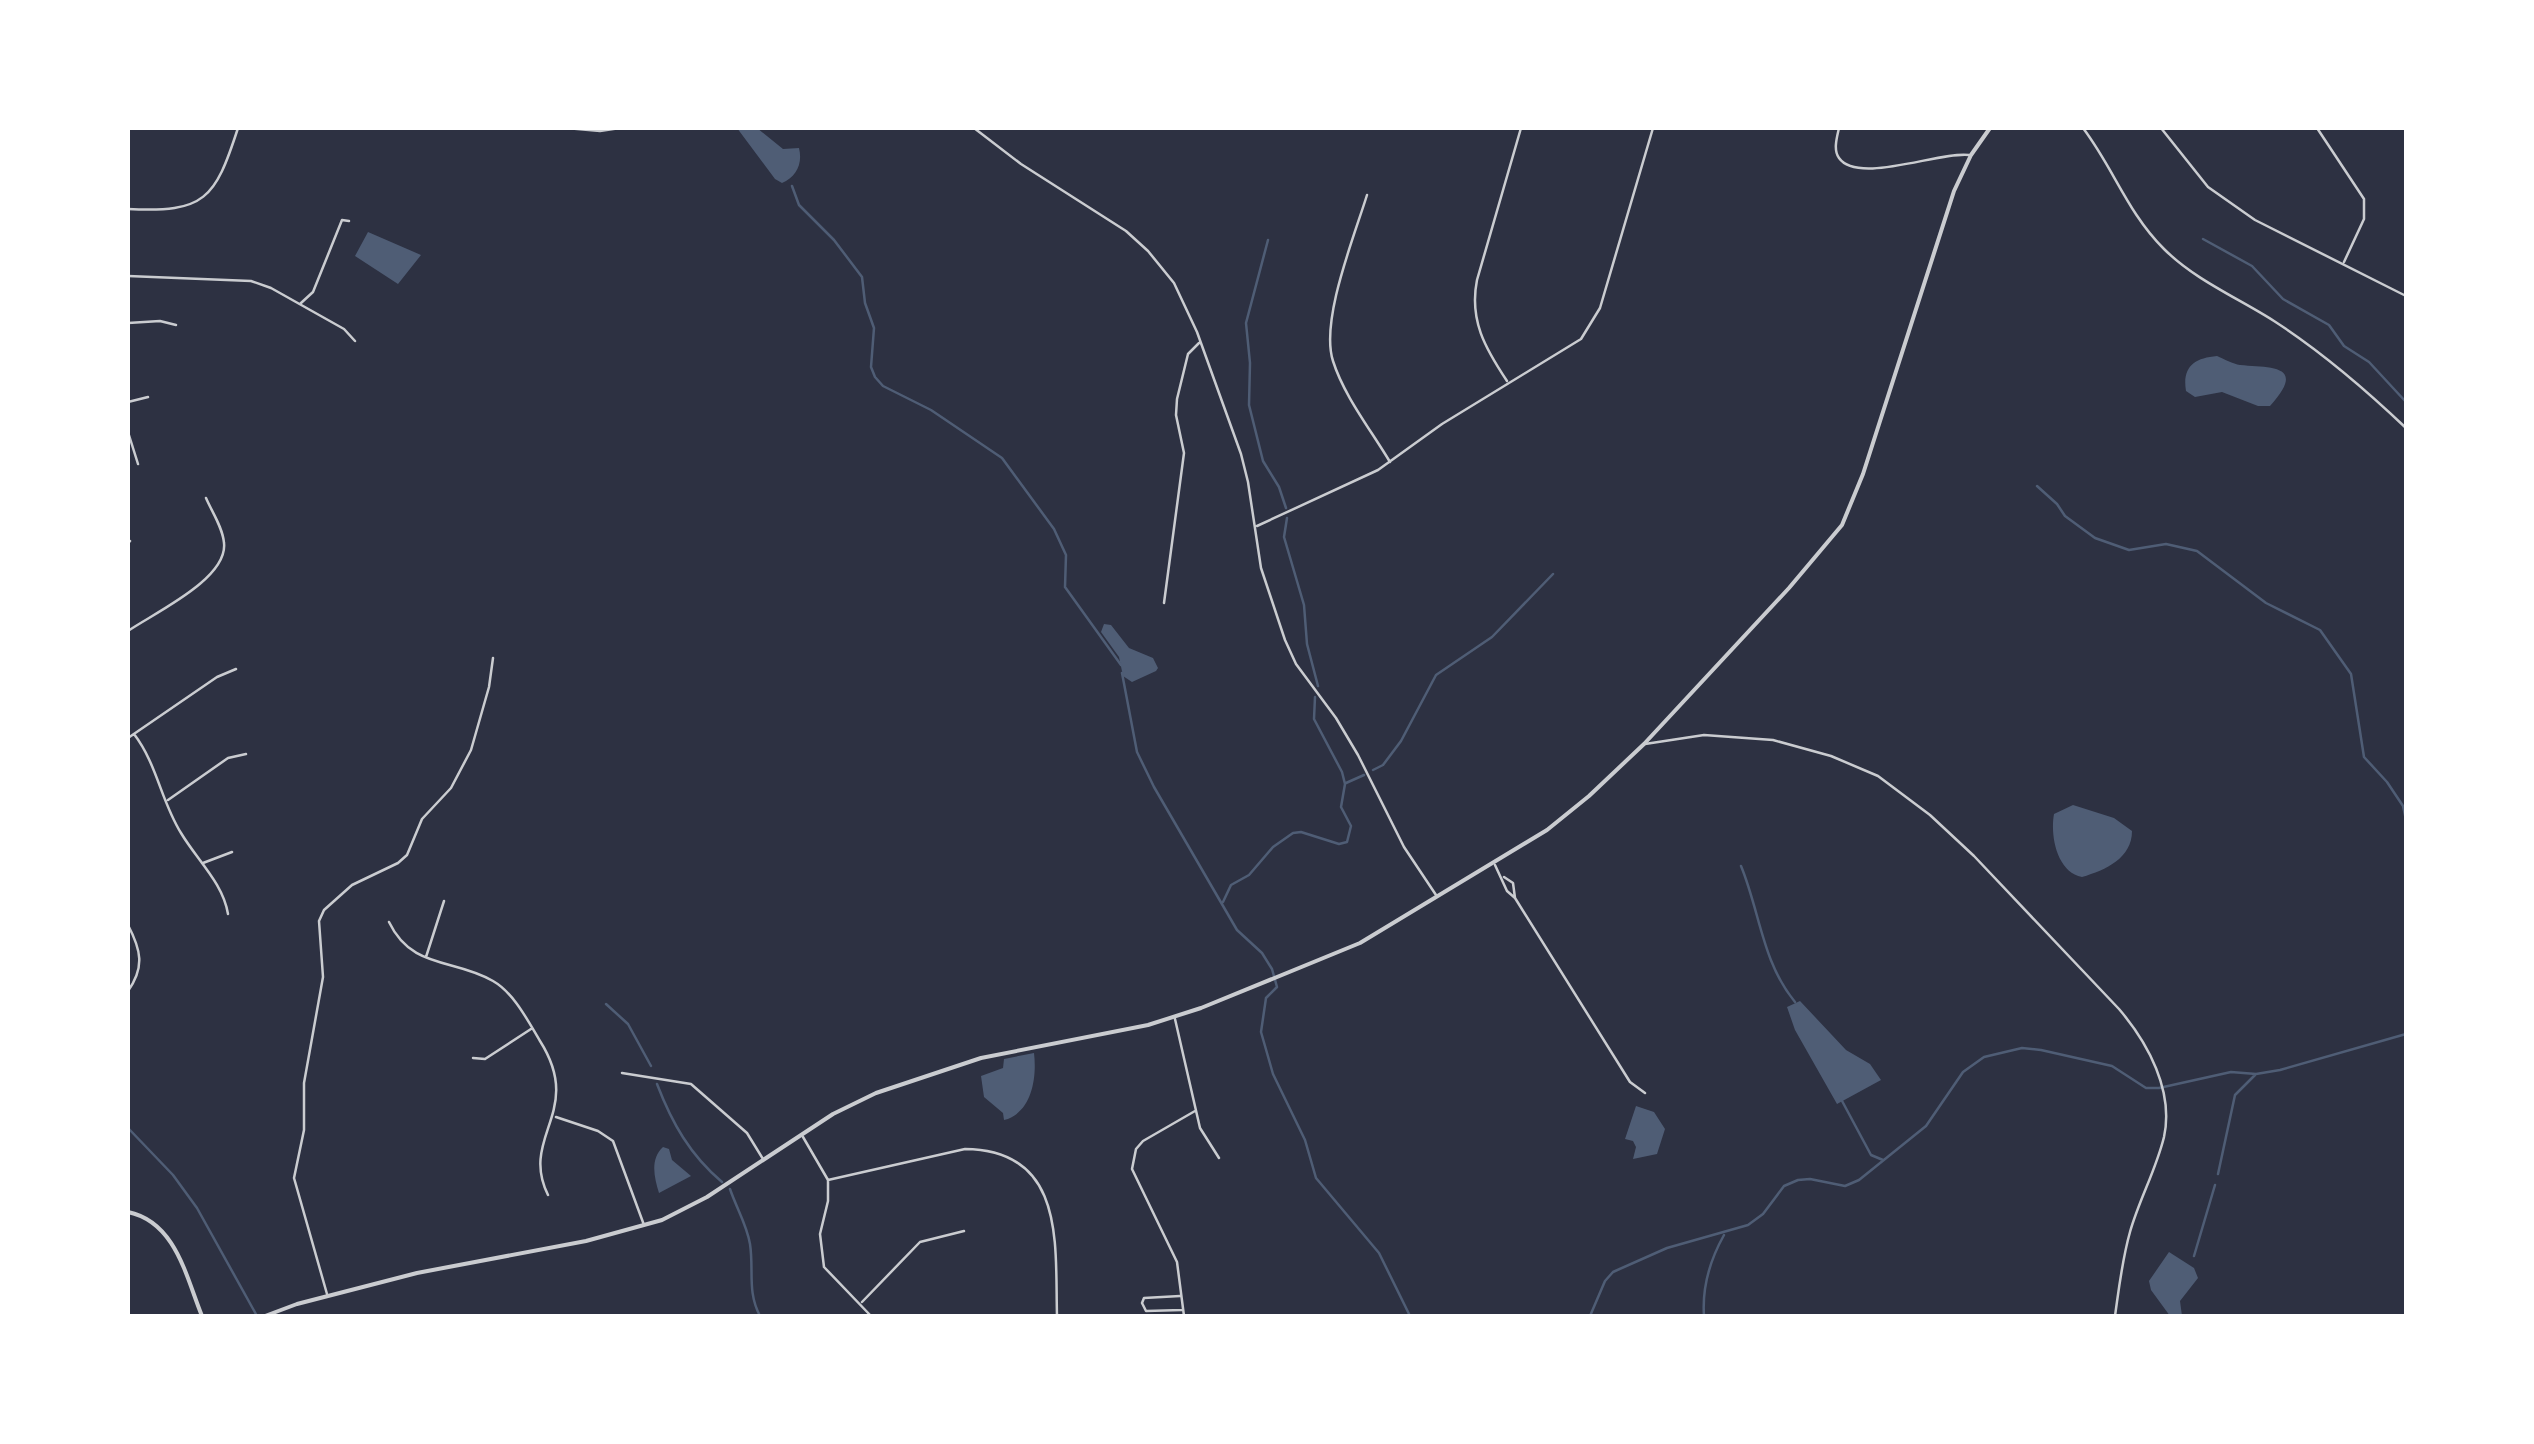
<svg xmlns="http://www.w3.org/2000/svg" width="2534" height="1444" viewBox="0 0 2534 1444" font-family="'IBM Plex Sans',sans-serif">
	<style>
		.water { fill: #4f5d75 }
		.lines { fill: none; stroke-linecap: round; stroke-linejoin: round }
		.stream { stroke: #4f5d75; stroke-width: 2.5 }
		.minor { stroke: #caccd0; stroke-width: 2.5 }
		.tertiary { stroke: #caccd0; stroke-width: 4 }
	</style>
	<rect width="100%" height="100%" fill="#2d3142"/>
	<path class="water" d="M737,128H757L783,149L799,148C803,164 796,177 782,183L775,179Z
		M368,232L421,255L398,284L355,256Z
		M2217,356C2224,359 2233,364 2240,365C2270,368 2308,364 2270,406H2258L2222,392L2195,397L2186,391C2182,367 2194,358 2217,356Z
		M1104,624L1111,625L1129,648L1153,658L1158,668L1156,671L1132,682L1123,676L1119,657L1101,632Z
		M2073,805L2114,818L2132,831C2132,858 2106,870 2082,877C2057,872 2050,836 2054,814Z
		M1800,1001L1846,1050L1870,1064L1881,1080L1837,1104L1795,1030L1787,1007Z
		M1034,1053C1037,1078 1032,1113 1004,1120L1003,1113L984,1097L981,1076L1003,1068L1004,1059Z
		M1636,1106L1654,1112L1665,1129L1657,1154L1633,1159L1636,1147L1633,1141L1625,1139Z
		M663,1147L669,1149L672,1160L691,1176L659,1193C654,1177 650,1159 663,1147Z
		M2169,1252L2194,1268L2198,1278L2180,1301L2182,1316H2170L2151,1290L2149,1281Z"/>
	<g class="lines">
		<path class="stream" d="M792,186L799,205L834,240L862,277L865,303L874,328L871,367L875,377L883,386L931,410L1002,458L1054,529L1066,555L1065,587L1121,665
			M2203,239L2252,266L2283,299L2329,325L2344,346L2369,362L2406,402
			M1268,240L1246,323L1250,363L1249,405L1263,461L1279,487L1286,508
			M2037,486L2057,504L2065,516L2095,538L2129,550L2166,544L2197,551L2266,603L2320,630L2351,674L2364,757L2387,782L2403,806L2406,820
			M1287,518L1284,537L1304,605L1307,644L1318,686
			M1122,673L1137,752L1154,787L1237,930L1262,953L1272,969L1277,987L1266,998L1261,1032L1273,1074L1305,1140L1316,1178L1379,1253L1410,1316
			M1373,770L1383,765L1401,741L1436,675L1492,637L1553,574
			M1346,783L1364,775
			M1741,866C1760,912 1762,962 1795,1002
			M1223,902L1231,885L1249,875L1273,847L1293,833L1301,832L1339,844L1347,842L1351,826L1341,807L1345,784L1342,772L1314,719L1315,697
			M606,1004L628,1024L651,1066
			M657,1084C672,1123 690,1155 722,1182
			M1841,1099L1871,1155L1883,1160
			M128,1128L173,1175L197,1208L257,1316
			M2218,1174L2235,1095L2255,1075
			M730,1189C736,1207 747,1225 750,1244C754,1270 747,1292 760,1316
			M2194,1256L2215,1185
			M1590,1316L1605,1281L1613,1272L1667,1248L1748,1225L1763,1214L1784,1186L1798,1180L1810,1179L1845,1186L1859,1180L1926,1126L1963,1072L1984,1057L2022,1048L2041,1050L2112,1066L2146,1088H2159L2231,1072L2256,1074L2280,1070L2406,1034
			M1704,1316C1702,1287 1710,1260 1724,1235"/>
		<path class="minor" d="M566,128L600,131L620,128
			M974,128L1021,164L1126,231L1148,251L1174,283L1197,332L1241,454L1248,482L1261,568L1285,640L1296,664L1336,718L1358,755L1404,847L1436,895
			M1839,128C1837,137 1833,150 1839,158C1858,185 1940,151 1969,155
			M2083,128C2114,169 2127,212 2164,249C2195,280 2238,298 2274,321C2322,352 2365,389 2406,428
			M2161,128L2208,187L2255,220L2406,296
			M2317,128L2364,199V219L2344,262
			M1367,195C1354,237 1320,321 1333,361C1344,396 1371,430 1390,462
			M128,209C205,213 215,199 238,128
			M128,276L251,281L271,288L344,329L355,341
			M301,303L313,292L342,220L349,221
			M128,323L160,321L176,325
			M1507,381C1485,348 1469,320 1477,280L1521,128
			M128,402L148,397
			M128,432L138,464
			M1257,526L1378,470L1442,424L1581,339L1600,308L1653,128
			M128,543L130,541
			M1164,603L1184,453L1176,415L1177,399L1188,354L1199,343
			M128,631C154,613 228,579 224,543C223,528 212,512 206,498
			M134,734C157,764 161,801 181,833C197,860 223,883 228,914
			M128,738L217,677L236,669
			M1645,744L1704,735L1773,740L1831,756L1878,776L1930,815L1974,856L2119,1009C2148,1043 2174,1091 2164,1137C2156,1170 2139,1200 2130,1232C2122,1260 2119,1288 2115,1316
			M168,800L228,758L246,754
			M203,863L232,852
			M1495,865L1507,891L1515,898L1630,1082L1645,1093
			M1504,877L1513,883L1515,898
			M389,922C412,970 454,958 493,981C514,993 528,1021 540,1041C585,1112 519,1136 548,1195
			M128,925C141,950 145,967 128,991
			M426,957L444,901
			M1175,1019L1200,1128L1219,1158
			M473,1058L485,1059L531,1029
			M622,1073L691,1084L747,1133L763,1159
			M556,1117L598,1131L613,1141L644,1225
			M803,1137L828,1180V1201L820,1234L824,1267L871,1316
			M828,1180L965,1149C1066,1150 1055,1245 1057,1316
			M327,1294L294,1178L304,1130V1083L323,977L319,921L324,910L352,885L398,863L407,855L422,819L451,788L471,750L489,687L493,658
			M1180,1296L1144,1298L1142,1303L1146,1311L1182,1310
			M862,1302L920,1242L964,1231
			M1184,1316L1177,1262L1132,1169L1136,1149L1143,1141L1195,1111"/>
		<path class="tertiary" d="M128,1212C176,1222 186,1277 202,1316
			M265,1316L297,1304L417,1273L586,1241L662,1220L707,1197L833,1114L876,1093L981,1058L1148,1025L1201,1008L1360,943L1547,830L1589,796L1644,744L1789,588L1842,525L1863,474L1954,191L1971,155L1990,128"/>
	</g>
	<rect width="2534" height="1444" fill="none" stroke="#ffffff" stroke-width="260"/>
</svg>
